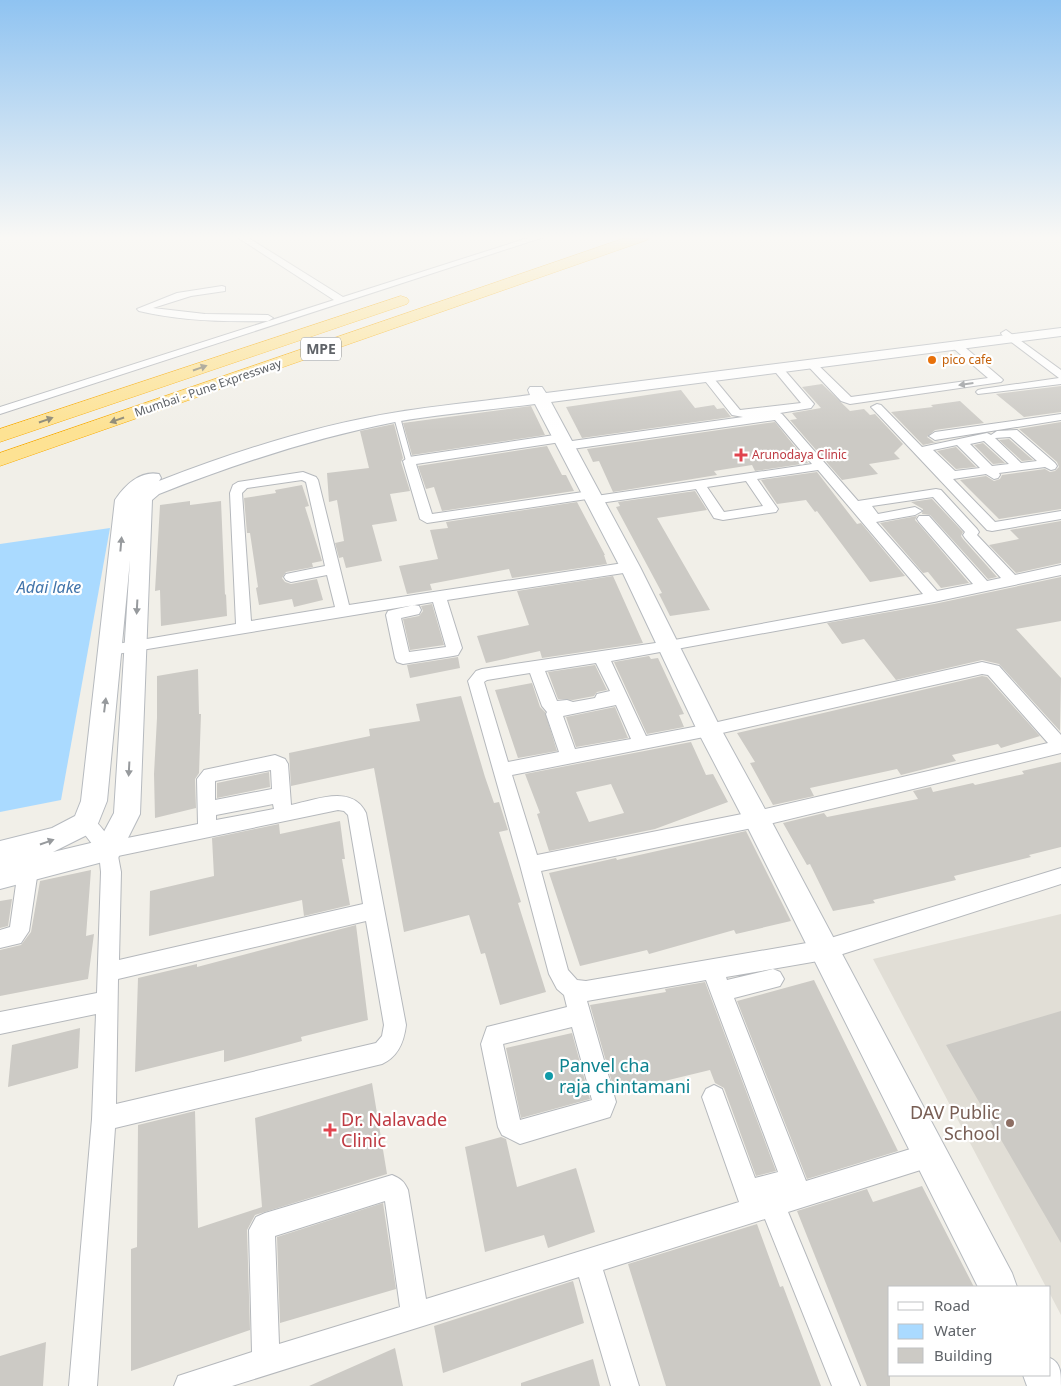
<svg xmlns="http://www.w3.org/2000/svg" width="1061" height="1386" viewBox="0 0 1061 1386" font-family="'Noto Sans',sans-serif">
	<style>
		.education { fill: #e1ded6 }
		.water { fill: #aadaff }
		.building { fill: #cccac5; fill-rule: evenodd }
		.lines { fill: none; stroke-linecap: round; stroke-linejoin: round }
		.lane-casing { stroke: #b5b8bc; stroke-width: 2 }
		.street-casing { stroke: #b5b8bc; stroke-width: 2 }
		.secondary-casing { stroke: #b6babf; stroke-width: 2 }
		.highway-casing { stroke: #f9ab00; stroke-width: 1 }
		.lane { fill: #fff; fill-rule: evenodd }
		.street { fill: #fff; fill-rule: evenodd }
		.secondary { fill: #fff; fill-rule: evenodd }
		.highway { fill: #fde293; fill-rule: evenodd }
		.oneway { fill: #8e8975 }
		.oneway2 { fill: #979a9d }
		.food-dot { fill: #e8710a; stroke: #fff; stroke-width: 2 }
		.health-dot { fill: #e0444e; stroke: #fff; stroke-width: 2 }
		.culture-dot { fill: #0f9aa8; stroke: #fff; stroke-width: 2 }
		.education-dot { fill: #8d6e63; stroke: #fff; stroke-width: 2 }
		.labels { text-anchor: middle; stroke-width: 4.5; stroke-linejoin: round; paint-order: stroke }
		.far-food-label { font-size: 12px; fill: #c56008; stroke: #fff; text-anchor: start }
		.far-street-label { font-size: 12px; fill: #5f6368; stroke: #fff }
		.far-health-label { font-size: 12px; fill: #be3a42; stroke: #fff; text-anchor: start }
		.shield { fill: #fff; stroke: #8f9295; stroke-width: 1 }
		.shield-label { font-size: 14px; font-weight: bold; fill: #5f6368 }
		.water-label { font-size: 16px; font-style: italic; fill: #4174aa; stroke: #fff }
		.near-culture-label { font-size: 18px; fill: #0d838f; stroke: #fff; text-anchor: start }
		.near-education-label { font-size: 18px; fill: #785e54; stroke: #fff; text-anchor: end }
		.near-health-label { font-size: 18px; fill: #be3a42; stroke: #fff; text-anchor: start }
	</style>
	<rect width="100%" height="100%" fill="#f1efe8"/>
	<path class="education" d="M1061,914V1315L1050,1294V1287H1046L873,959Z"/>
	<path class="water" d="M110,528L61,800L0,812V544Z"/>
	<path class="building" d="M822,384L850,411L864,409L870,415L875,414L903,444L894,453L900,459L869,464L878,474L842,480L790,420L797,419L792,413L821,408L802,387Z
		M1061,386V412L1024,417L996,394Z
		M681,390L695,408L714,405L717,409L724,408L731,417L582,438L566,407Z
		M960,401L984,423L935,430L927,437L934,442L942,441L923,445L891,412L933,407L931,405Z
		M531,406L545,435L412,455L403,423Z
		M775,422L808,463L755,471L752,465L714,471L717,475L613,492L599,461L593,462L587,449Z
		M1061,422V509L999,519L960,480L986,476L994,481L1000,479L1002,475L1045,469L1050,472L1055,471L1059,467L1057,462L1019,429Z
		M394,424L403,458L401,462L410,491L390,494L397,521L372,525L382,561L346,568L343,557L339,558L335,543L344,541L337,500L329,502L327,473L369,468L360,431Z
		M1009,439L1033,460L1022,461L999,440Z
		M983,443L1005,463L993,464L974,445Z
		M547,446L562,475H566L574,491L442,511L434,487L426,489L418,466Z
		M956,447L976,467L956,469L937,451Z
		M817,472L857,524L861,523L905,576L870,582L817,511L815,512L806,500L777,504L761,480Z
		M302,485L309,506L305,507L322,561L312,563L313,567L286,572L282,578L285,582L291,584L317,579L323,600L294,607L292,599L259,605L256,588L258,587L250,533H247L244,498L276,493L275,490Z
		M695,491L707,510L657,518L710,610L670,616L659,594L662,593L616,507L620,506L618,502Z
		M932,499L963,532L961,536L963,539L997,577L988,579L930,515L922,514L923,509L911,502Z
		M190,501V505L221,501L225,595L226,594L227,616L161,626L160,590L155,591L160,505Z
		M577,502L605,555H604L607,564L512,578L509,569L430,584L432,590L407,594L399,566L438,559L430,530L448,528L446,522Z
		M917,516L915,520L918,523L969,583L941,588L928,572L923,573L880,523Z
		M1061,521V563L1016,573L989,545L1019,539L1010,530Z
		M613,576L643,643L542,658L540,651L486,663L477,636L529,625L517,591Z
		M1061,577V621L1016,629L1061,678L1060,731L999,664L982,660L896,680L864,639L842,644L827,623L934,604Z
		M432,604L444,645L410,650L403,619L419,616L423,611L421,606Z
		M649,656L651,659L658,658L684,714L679,715L684,727L647,734L614,662Z
		M458,657L460,668L410,678L407,665Z
		M595,665L607,690L597,692L594,696L573,700L558,699L548,672Z
		M198,669L199,714H201L199,773L195,779L196,808L155,818L154,774L157,718V676Z
		M982,676L987,677L1040,736L1001,748L998,744L952,755L956,761L901,775L897,769L810,788L814,796L773,805L750,763L755,762L737,733Z
		M532,683L540,707L545,712L557,751L518,758L495,690Z
		M461,696L485,777L494,803L499,802L508,830L499,832L521,902L518,903L546,992L500,1005L485,953L481,954L469,915L404,932L374,768L291,786L289,753L370,736L369,729L420,721L416,704Z
		M615,707L628,738L576,747L566,717Z
		M691,742L706,775L713,774L728,802L655,829L549,851L537,814L540,813L525,774ZM611,784L624,813L589,822L576,792Z
		M1061,762V847L1029,855L1031,857L954,876L956,880L873,900L875,903L833,911L810,864L807,865L783,823L824,813L827,817L918,799L913,791L931,787L933,792L973,783L975,785L1024,774L1022,771Z
		M269,772L270,787L217,798V783Z
		M340,821L345,859H342L350,905L304,916L302,900L149,936L150,891L214,876L212,838L279,824L280,834Z
		M746,831L791,921L736,934L734,930L649,954L647,950L580,966L549,873L616,858L617,860Z
		M91,870L86,936L94,934L88,979L0,996V950L21,945L31,932L40,881Z
		M12,899L8,926L0,928V901Z
		M356,925L368,1020L301,1037L302,1041L224,1062V1050L135,1072L138,978L197,964V967Z
		M814,980L898,1151L807,1179L737,1001Z
		M705,982L776,1171L756,1176L724,1088L715,1083L710,1070L615,1093L590,1005L666,992L665,989Z
		M1061,1011V1243L946,1045Z
		M80,1028L78,1068L8,1087L12,1045Z
		M572,1033L590,1099L521,1118L506,1048Z
		M372,1083L387,1174L255,1215L247,1230L250,1330L131,1371V1249L137,1247L138,1125L195,1111L198,1228L262,1207L255,1118Z
		M501,1137L506,1139L517,1187L576,1168L595,1232L548,1248L544,1235L485,1252L465,1147Z
		M922,1186L974,1287H890V1386H867L797,1211L867,1189L873,1202Z
		M383,1203L396,1289L280,1323L277,1237Z
		M757,1224L780,1287L783,1286L821,1386H666L628,1264Z
		M573,1281L584,1323L443,1373L434,1326Z
		M46,1342L43,1386H0V1356Z
		M395,1348L403,1386H309Z
		M593,1359L600,1386H521V1383Z"/>
	<g class="lines">
		<defs>
			<path id="lane" d="M397,415L400,417L412,461L411,462H407L406,461L394,417Z"/>
			<path id="street" d="M237,237H247L343,297L531,237H544L0,414V407L334,300Z
				M222,286L225,287V291L191,296L153,308L205,314L268,315L273,318L268,321C225,322 180,321 139,311L137,309L177,293Z
				M1006,330L1061,370V384L978,394L976,392L978,390L982,389L1059,378L1002,335L1001,333Z
				M957,343L961,344L1001,378L1003,380L1001,382L850,404L841,401L806,364L807,362H815L851,397L988,378L953,348L952,346Z
				M777,365L781,366L814,404L811,408L780,413L782,414L858,501L936,489L941,490L977,529L979,532L977,535L1015,575L1061,565V575L934,602L611,661L646,736L709,724L982,662L999,666L1061,735V753L757,827L541,871L568,970L577,980L586,981L824,940L1061,868V884L824,960L726,977L727,980L773,969L780,972L784,979L780,986L734,998L806,1181L930,1143L938,1147L942,1155L938,1163L930,1167L788,1212L860,1386H832L765,1219L603,1270L639,1386H611L579,1277L232,1386H174L178,1376L252,1352L249,1230L256,1217L265,1213L392,1175C401,1179 404,1181 408,1190L426,1299L739,1202L702,1097L706,1089L714,1085L722,1089L755,1178L778,1172L706,980L587,1001L616,1102L610,1117L520,1144L502,1135L498,1127L481,1044L487,1027L567,1007L564,995L557,989L549,974L520,865L468,681L476,671L482,669L669,641L923,594L818,470L757,479L778,509L776,512L723,520L714,518L696,489L593,504L588,503L587,499L427,523L420,519L403,461L409,457L561,434L567,438L561,442L416,464L432,514L590,491L595,492L596,496L812,464L775,420L565,450L559,446L565,442L743,417L732,415L702,377L707,374L711,375L740,410L801,403L772,368ZM746,481L763,506L724,512L707,487ZM933,497L965,532L963,535L965,538L1001,578L987,581L929,516H919L917,519L919,522L973,584L937,591L876,522L915,515L922,511L915,507L878,514L872,506ZM596,663L610,691L597,694L595,698L573,702L567,700L557,701L545,671ZM530,673L542,706L547,712L546,714L559,752L508,762L484,682L487,680ZM982,674L988,675L1048,743L757,811L537,855L512,775L709,736ZM616,705L631,739L575,749L563,716ZM572,1027L592,1100L520,1120L503,1044ZM385,1201L400,1307L279,1344L275,1236Z
				M877,404L881,405L922,447L987,433L991,435L997,431L1017,430L1055,463L1057,466L1055,469L1051,470L1045,467L999,473L1000,475L998,478L994,479L986,474L953,479L995,522L1061,511V519L992,531L987,530L873,409L871,407ZM1010,437L1037,461L1021,463L995,438ZM984,441L1009,464L992,466L970,444ZM957,445L980,468L955,471L933,450Z
				M1061,414V420L935,440L929,436L935,432Z
				M303,472L316,477L318,480L349,605L630,562L635,564L637,567L635,570L630,572L447,600L462,648L458,655L453,656L403,664L397,662L395,658L386,615L388,611L414,605L419,606L421,610L419,614L401,618L409,652L446,647L433,602L111,655L106,654L103,650L106,646L111,645L236,624L230,493L233,485L238,482ZM302,480L306,482L325,566L286,574L284,577L286,580L291,582L327,575L335,607L251,621L242,493L247,488Z
				M275,755L285,759L288,764L291,805C316,800 352,784 366,813L406,1025C404,1042 398,1057 382,1064L115,1128L97,1386H69L92,1119L96,1014L0,1034V1012L97,993L101,872L99,853L76,823L78,818C94,812 103,831 112,841L198,824L197,779L204,770ZM271,770L272,789L215,800V781ZM273,804L274,809L216,820V815ZM338,810L344,811L348,815L363,904L119,960L121,872L118,856ZM366,921L384,1025L382,1036L376,1043L116,1104L118,979Z
				M28,862L35,864L38,870L29,931L21,943L0,948V930L10,927L18,870L21,864Z"/>
			<path id="secondary" d="M1061,328V336L551,402L640,567L721,729L766,811L1012,1273L1017,1287H978L747,826L697,730L620,567L535,404C489,410 441,414 395,422C314,438 235,464 159,494L152,500L140,814L118,858L0,889V841L52,828L75,816L81,801L115,500C124,486 140,470 159,474L161,478L159,481C236,451 317,425 398,412C442,405 486,401 530,395L528,390L530,387H542L546,393ZM130,560L114,813L99,841L53,852L95,831L107,801Z
				M1050,1358C1061,1363 1061,1373 1061,1386H1027L1023,1375H1050Z"/>
			<path id="highway" d="M628,237H649L647,240L0,466V453Z
				M401,296L407,298L409,301L407,304L0,442V429Z"/>
		</defs>
		<use href="#lane" class="lane-casing"/>
		<use href="#street" class="street-casing"/>
		<use href="#secondary" class="secondary-casing"/>
		<use href="#highway" class="highway-casing"/>
		<use href="#lane" class="lane"/>
		<use href="#street" class="street"/>
		<use href="#secondary" class="secondary"/>
		<use href="#highway" class="highway"/>
	</g>
	<defs><path id="oneway-solid" d="M-6-.8H1V-3.2L6.5 0L1 3.2V.8H-6Z" transform="scale(1.25)"/></defs>
	<g class="oneway">
		<use href="#oneway-solid" transform="translate(200 368) rotate(-19)"/>
		<use href="#oneway-solid" transform="translate(46 420) rotate(-19)"/>
		<use href="#oneway-solid" transform="translate(117 420) rotate(161)"/>
	</g>
	<g class="oneway2">
		<use href="#oneway-solid" transform="translate(966 384) rotate(172)"/>
		<use href="#oneway-solid" transform="translate(121 544) rotate(-85)"/>
		<use href="#oneway-solid" transform="translate(137 607) rotate(93)"/>
		<use href="#oneway-solid" transform="translate(105 705) rotate(-83)"/>
		<use href="#oneway-solid" transform="translate(129 769) rotate(93)"/>
		<use href="#oneway-solid" transform="translate(47 842) rotate(-19)"/>
	</g>
	<linearGradient id="sky" x2="0" y2="1"><stop stop-color="#8fc3f1"/><stop offset="0.55" stop-color="#f9f8f5"/><stop offset="1" stop-color="#f9f8f5" stop-opacity="0"/></linearGradient>
	<rect width="1061" height="431" fill="url(#sky)"/>
	<circle class="food-dot" cx="932" cy="360" r="5"/>
	<g class="health-dot">
		<path d="M738.5 447.5h5v5h5v5h-5v5h-5v-5h-5v-5h5z"/>
		<path d="M327.5 1122.5h5v5h5v5h-5v5h-5v-5h-5v-5h5z"/>
	</g>
	<circle class="culture-dot" cx="549" cy="1076" r="5"/>
	<circle class="education-dot" cx="1010" cy="1123" r="5"/>
	<g class="labels">
		<g class="far-food-label">
			<text x="942" y="364">pico cafe</text>
		</g>
		<g class="far-street-label">
			<text transform="translate(208 388) rotate(-19)" y="4">Mumbai - Pune Expressway</text>
		</g>
		<g class="far-health-label">
			<text x="752" y="459">Arunodaya Clinic</text>
		</g>
		<rect class="shield" x="301" y="337.5" width="40" height="23" rx="4"/>
		<g class="shield-label">
			<text x="321" y="354">MPE</text>
		</g>
		<g class="water-label">
			<text x="49" y="593">Adai lake</text>
		</g>
		<g class="near-culture-label">
			<text x="559" y="1072">Panvel cha<tspan x="559" dy="21">raja chintamani</tspan></text>
		</g>
		<g class="near-education-label">
			<text x="1000" y="1119">DAV Public<tspan x="1000" dy="21">School</tspan></text>
		</g>
		<g class="near-health-label">
			<text x="341" y="1126">Dr. Nalavade<tspan x="341" dy="21">Clinic</tspan></text>
		</g>
	</g>
	<rect x="888" y="1286" width="162" height="90" fill="#ffffff" stroke="#bfc1c3"/>
	<rect x="898" y="1302" width="25" height="8" fill="#ffffff" stroke="#bfc1c3"/>
	<text x="934" y="1311" font-size="15" fill="#5f6368">Road</text>
	<rect x="898" y="1324" width="25" height="15" fill="#aadaff" stroke="#bfc1c3"/>
	<text x="934" y="1336" font-size="15" fill="#5f6368">Water</text>
	<rect x="898" y="1348" width="25" height="15" fill="#cccac5" stroke="#bfc1c3"/>
	<text x="934" y="1361" font-size="15" fill="#5f6368">Building</text>
</svg>
